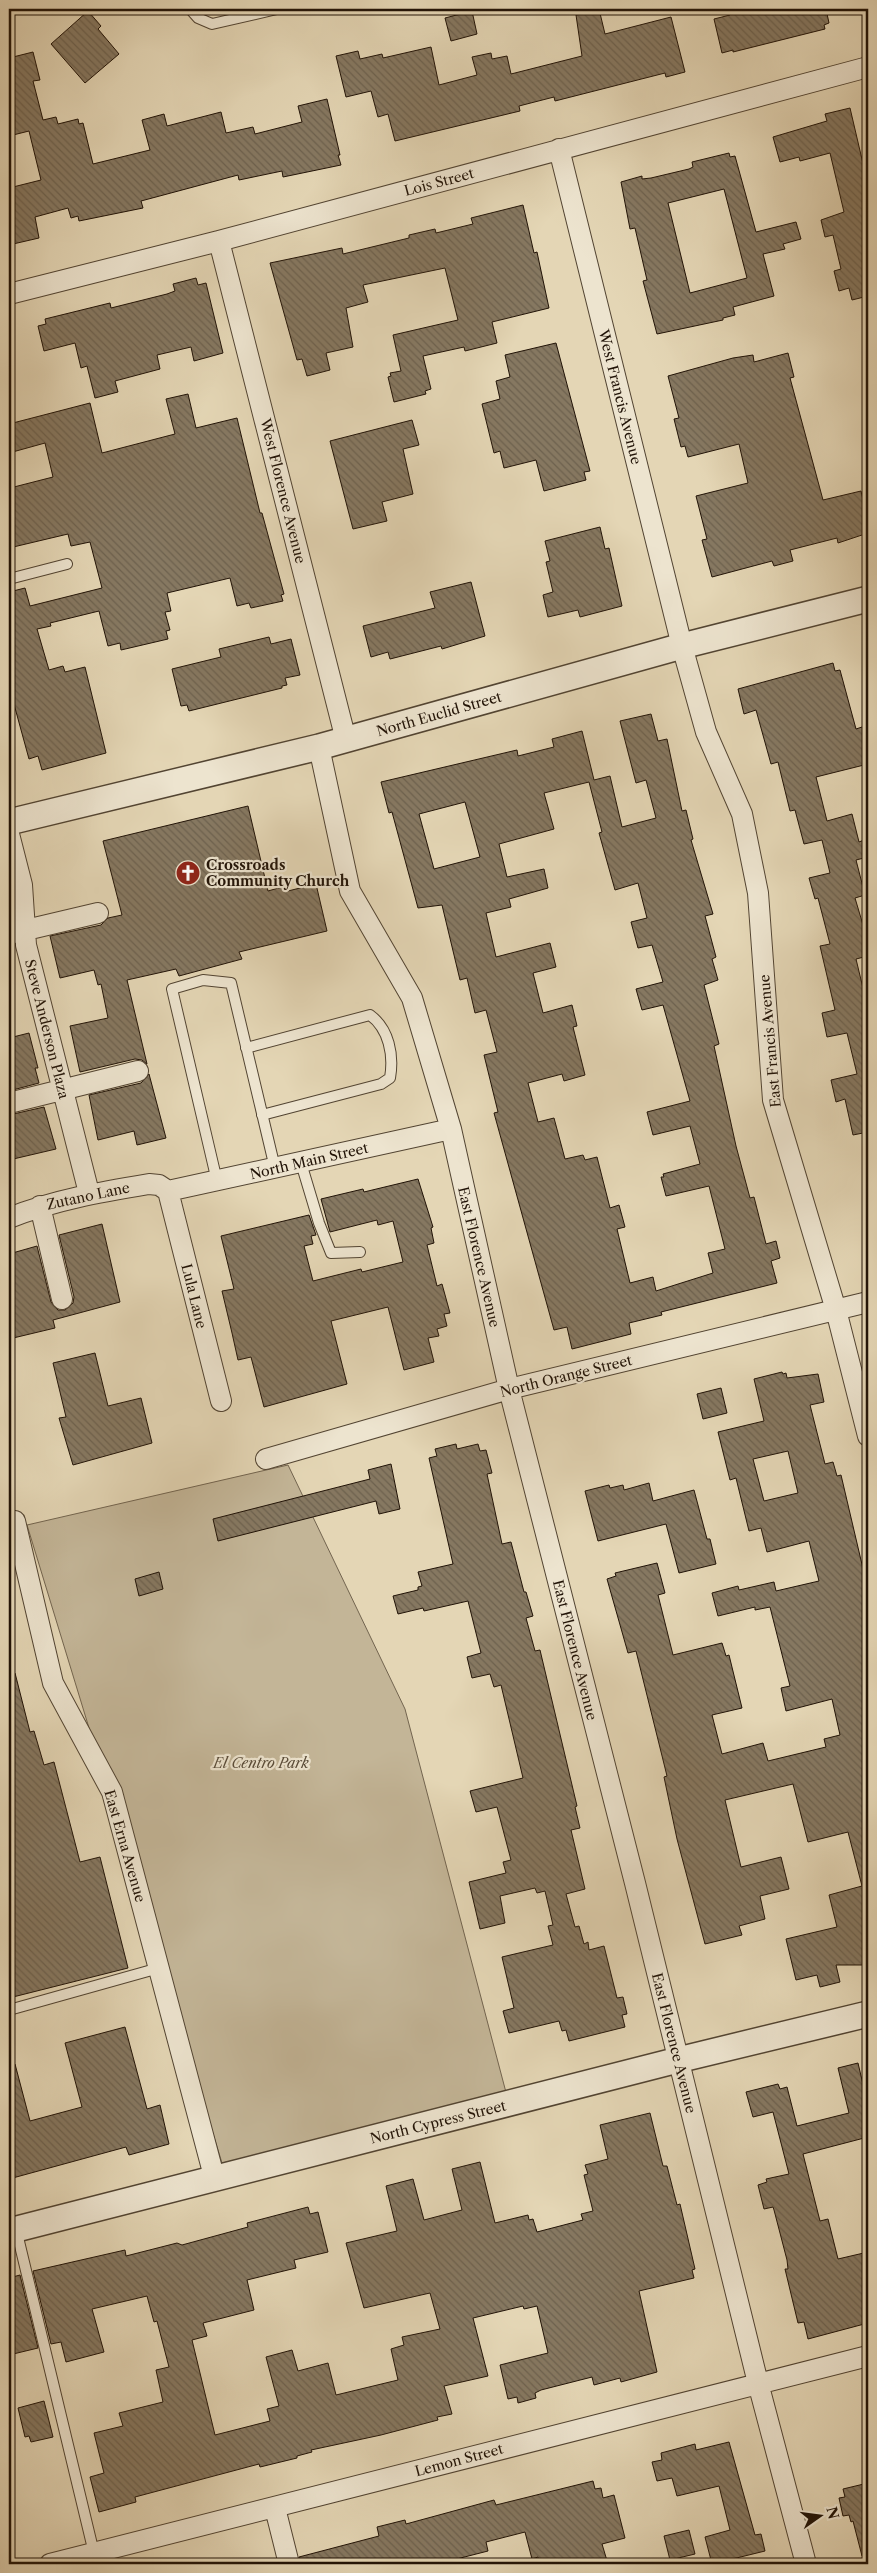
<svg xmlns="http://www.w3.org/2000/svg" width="877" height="2573" viewBox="0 0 877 2573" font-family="'Libre Caslon Text',serif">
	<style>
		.green { fill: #c3b597; stroke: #72644f }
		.building { fill: url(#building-back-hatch); stroke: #211307; fill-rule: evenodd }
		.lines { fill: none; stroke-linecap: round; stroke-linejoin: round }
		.service-casing { stroke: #524432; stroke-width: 12 }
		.minor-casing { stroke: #524432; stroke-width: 22 }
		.tertiary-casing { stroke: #524432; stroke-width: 28 }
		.service { stroke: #ede4cf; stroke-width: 10 }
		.minor { stroke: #ede4cf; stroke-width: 20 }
		.tertiary { stroke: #ede4cf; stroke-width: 25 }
		.labels { text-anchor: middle; stroke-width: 4.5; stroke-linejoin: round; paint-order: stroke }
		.street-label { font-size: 14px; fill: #211307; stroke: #ede4cf }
		.poi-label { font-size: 14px; font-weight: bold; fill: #211307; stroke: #ede4cf; text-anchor: start }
		.park-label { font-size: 14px; font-style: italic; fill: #5a4c39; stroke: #ede4cf }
	</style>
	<defs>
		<pattern id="building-back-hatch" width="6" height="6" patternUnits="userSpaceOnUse" patternTransform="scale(1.25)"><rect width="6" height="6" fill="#867861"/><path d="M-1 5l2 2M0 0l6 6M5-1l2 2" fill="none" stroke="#6d614e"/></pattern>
	</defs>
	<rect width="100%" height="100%" fill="#e4d6b5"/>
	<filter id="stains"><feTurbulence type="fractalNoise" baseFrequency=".004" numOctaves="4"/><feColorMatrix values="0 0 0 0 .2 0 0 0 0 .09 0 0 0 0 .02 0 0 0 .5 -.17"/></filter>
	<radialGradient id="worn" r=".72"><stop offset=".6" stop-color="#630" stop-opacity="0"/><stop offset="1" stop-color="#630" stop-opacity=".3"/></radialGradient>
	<path class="green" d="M288,1465L405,1709L508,2100L222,2163L27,1525Z"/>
	<path class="building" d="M599,9L605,34L671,17L685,72L666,77L665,73L555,101L554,97L519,106L520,111L395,141L388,114L378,117L371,91L346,97L336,56L358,51L360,59L382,54L383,58L431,47L439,85L477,75L472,57L491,53L492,59L507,56L511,74L582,56L576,15Z
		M728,9H826L829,23L824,25L825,29L733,52V50L722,53L714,19L730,15Z
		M88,11L101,26L98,29L119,54L85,83L51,44Z
		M472,11L477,34L451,41L445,18Z
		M33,52L40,80L33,81L43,120L56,117L58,124L78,119L79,124L83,123L93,164L150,150L142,120L164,114L167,126L221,112L226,133L253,127L255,134L302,122L298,106L327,99L340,155H338L341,165L283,177L282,171L239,180L238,175L141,201L143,208L79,221L78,216L71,218L68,208L35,217L39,238L13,244L9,228V188L41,180L29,131L9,136V58Z
		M850,108L868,185V296L852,300L849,288L839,291L834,271L841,269L833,235L825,237L821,220L844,212L830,153L800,161L799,157L780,162L773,137L827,121L825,114Z
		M729,153L730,157L735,156L756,232L796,222L801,239L783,244L785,249L763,254L774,296L733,307L735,315L723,318V320L657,334L643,281L647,280L635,228L630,229L621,182L642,176V179L651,178L689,169L693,167L692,162ZM724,189L747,278L690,293L668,203Z
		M523,205L534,253L537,252L549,308L492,322L497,343L465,351L464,347L423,356L431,389L425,391L426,394L394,402L388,377L391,376L390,373L401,371L393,335L458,320L445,268L363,285L368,302L346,308L353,347L326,353L330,370L307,376L302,359L297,360L270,263L342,248L343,254L409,238V235L435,229L436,233L473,224L471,218Z
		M196,278L198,285L206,283L223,353L194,361L191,347L157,355L160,369L115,381L118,392L95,398L87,366L81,368L75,343L44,351L38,326L46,324L45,319L110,303L111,308L167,294L175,291L173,284Z
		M556,343L590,471L584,472L586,480L544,491L536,460L504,468L500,451L494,453L482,404L500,399L496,381L510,377L505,355Z
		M788,353L794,377L790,378L823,500L861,491L863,500L868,499V533L838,543L837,538L790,550L793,561L774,566L772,561L712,577L702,540L707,539L696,496L748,483L739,444L688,457L685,446L681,447L674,419L679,418L668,376L733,358L753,355L754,362Z
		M188,394L196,428L237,418L260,513H262L284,594L281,595L283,601L251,608L249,603L237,606L230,578L167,593L171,611L165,612L170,630L166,631L168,639L121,650L120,643L108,646L99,611L50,623L51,626L37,629L49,670L63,666L65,672L85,667L106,753L42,770L38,756L29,759L9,686V592L25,588L30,606L102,588L90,542L71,546L68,534L9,548V503H14L10,488L53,477L45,443L9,453V424L90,403L102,453L175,434L166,399Z
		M412,420L419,445L403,449L413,494L382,502L387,521L353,529L330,441Z
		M600,527L605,549L609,548L622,606L580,617L578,610L548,617L543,595L553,592L546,562L550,561L545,541Z
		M471,582L485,636L442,649L441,646L390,659L388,652L371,657L363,626L435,608L430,592Z
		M269,637L271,644L291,639L300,675L285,678L287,685L282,686V688L189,711L187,705L181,706L172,669L221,657L219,649Z
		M833,663L835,671L840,670L856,729L868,725V764L816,777L827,821L852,814L859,842L864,840L868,857L856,860L865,895L855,898L866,935H868V956L856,959L868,1009V1132L853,1135L845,1099L836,1102L831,1080L857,1074L847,1033L827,1037L822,1013L835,1010L820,946L830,944L818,898L815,899L809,878L830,873L822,840L804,844L795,810L790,811L778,762L771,764L756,710L744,714L738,689Z
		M651,714L658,741L667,739L682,811L686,810L693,839L691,840L713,914L705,916L716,957L712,959L718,980L704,985L719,1044L714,1046L736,1146L750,1198L754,1197L766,1244L776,1241L780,1258L771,1261L777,1283L661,1312L662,1315L629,1323L631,1334L572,1349L567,1327L554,1330L494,1113L498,1112L484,1055L497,1052L486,1010L475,1013L467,978L460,980L442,905L418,908L392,812L389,813L381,782L517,750L518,756L554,747L552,739L582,731L594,780L610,776L622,827L656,818L646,780L636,783L620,721ZM589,782L602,832L599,833L615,890L638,883L647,918L631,922L638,948L652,945L663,982L636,989L642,1010L663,1005L690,1101L647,1112L653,1135L690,1126L700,1164L663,1174L664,1177H661L666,1196L709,1186L725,1249L708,1253L713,1273L656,1291L653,1277L630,1283L617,1229L625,1227L619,1205L610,1208L597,1157L585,1160L583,1155L565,1159L554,1118L538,1122L528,1083L562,1074L564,1081L585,1075L573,1027L577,1026L572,1005L543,1013L533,973L556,967L550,943L496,957L486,913L511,907L509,899L548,888L544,869L507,877L499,844L554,829L544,793ZM465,802L480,857L434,869L419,814Z
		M248,806L268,891L282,887L288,891L316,884L327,931L239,952L242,959L179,976L176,969L127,980L147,1064L142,1060L135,1059L80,1072L70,1026L108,1018L101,984L98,985L94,970L60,978L50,936L101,925L108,918L122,915L103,841Z
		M29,1033L38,1068H35L39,1083L9,1091V1038Z
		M149,1074L166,1138L137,1145L134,1131L98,1140L89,1095L141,1083Z
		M44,1107L56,1149L9,1160V1115Z
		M418,1179L433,1227L431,1228L434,1243L427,1245L437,1286L442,1284L450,1313L444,1314L447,1326L437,1329L439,1336L428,1338L434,1362L404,1370L388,1307L331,1321L347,1384L264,1407L251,1357L238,1360L232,1333L222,1291L234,1289L221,1236L309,1215L316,1235L311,1236L313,1244L304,1246L313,1281L361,1269L362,1272L403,1262L393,1221L378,1225L377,1220L330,1232L321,1199L363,1189L364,1192Z
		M102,1224L120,1302L53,1320L55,1328L9,1339V1254L37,1246L51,1302L58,1310H65L73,1303L74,1297L59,1235Z
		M95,1353L108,1406L141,1398L152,1443L73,1465L59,1418L66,1417L53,1363Z
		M782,1372L783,1374L786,1373L787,1378L818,1374L824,1402L810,1405L825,1464L833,1462L837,1476L841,1475L868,1590V1965H836L840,1982L820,1987L817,1975L796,1980L786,1939L837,1927L829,1895L862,1886L848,1832L808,1842L793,1784L725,1800L741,1867L781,1857L789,1889L760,1896L765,1919L739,1926L742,1935L705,1944L677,1839L664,1777L667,1776L636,1651L628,1653L607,1579L616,1576L615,1573L657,1563L665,1593L658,1595L673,1655L722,1643L726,1656L729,1655L742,1708L712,1715L722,1754L763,1743L768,1761L826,1747L824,1739L840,1735L832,1699L786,1711L781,1688L790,1686L770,1607L755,1610V1607L718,1616L712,1593L738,1586L739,1590L774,1582L776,1591L819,1581L809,1541L767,1552L761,1528L749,1531L736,1478L730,1480L718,1432L764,1421L754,1379ZM788,1451L798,1493L764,1501L753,1459Z
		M721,1388L727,1413L703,1419L697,1394Z
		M456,1444L457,1449L478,1444L480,1451L486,1450L492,1473L487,1474L502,1544L511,1542L524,1592H526L533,1616L526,1618L535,1651L540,1650L577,1806L575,1807L580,1828L571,1830L585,1889L566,1894L575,1927L579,1926L584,1944L588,1942L589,1950L604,1946L617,1998L623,1997L627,2014L622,2015L625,2027L569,2041L566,2030L562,2031L559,2021L509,2033L503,2011L514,2008L502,1957L553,1945L548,1926L553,1925L545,1891L537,1893L535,1888L500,1896L505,1923L480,1929L469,1882L506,1873L503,1862L511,1860L497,1807L476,1812L470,1791L523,1778L501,1685L494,1687L490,1674L472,1678L467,1657L481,1653L468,1601L424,1611L423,1608L398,1614L393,1596L418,1590V1587L422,1586L418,1572L453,1564L429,1458L437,1456L435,1449Z
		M391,1464L400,1509L379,1514L376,1501L218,1541L213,1519L370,1479L368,1470Z
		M649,1483L653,1501L694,1490L707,1539H710L716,1564L679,1573L666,1524L598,1541L585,1491L609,1485L610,1488L623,1485L624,1490Z
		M159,1572L163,1589L139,1596L135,1579Z
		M15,1673L30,1732L34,1731L44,1765L54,1762L80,1862L100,1857L128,1968L9,1998V1674Z
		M125,2027L147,2109L160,2105L169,2144L129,2155L126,2147L9,2179V2064H15L30,2121L82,2107L65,2043Z
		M858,2063L865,2093L868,2092V2137L803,2154L820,2221L828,2219L838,2259L868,2252V2282L863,2283L868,2303V2323L808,2339L804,2322L798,2323L785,2269H788L787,2260L774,2210L773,2207L764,2209L758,2185L767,2182L766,2179L789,2174L773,2112L753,2117L746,2092L778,2084L780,2089L787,2087L797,2126L849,2113L838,2068Z
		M650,2113L663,2166H667L677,2205L680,2204L695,2269L692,2270L694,2278L639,2291L657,2372L621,2382L620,2378L594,2385L592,2377L541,2390L535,2393L536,2398L518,2403L517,2397L508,2399L500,2365L548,2353L537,2306L524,2309L523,2306L473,2318L488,2376L444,2386L452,2414L437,2417L438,2420L381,2435L311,2450L312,2452L297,2456V2458L260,2467L259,2464L135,2497L136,2502L99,2512L90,2477L104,2473L94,2433L123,2426L119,2413L163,2402L156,2370L169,2367L157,2321L154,2322L147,2296L92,2309L104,2352L66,2362L61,2342L51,2344L33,2271L125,2250L126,2256L177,2243L182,2245L248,2227L247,2223L308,2207L310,2214L318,2212L328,2252L294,2260L296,2268L247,2280L254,2310L203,2323L207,2336L192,2340L215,2435L270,2421L267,2409L279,2406L266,2357L292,2350L298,2371L328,2363L336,2395L398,2380L391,2349L404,2345L402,2337L440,2329L430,2293L364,2308L346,2243L397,2231L386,2186L413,2179L424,2220L462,2210L452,2169L480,2162L495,2223L528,2215L529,2220L533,2219L537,2232L583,2220L581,2214L593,2211L584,2175L588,2174L585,2165L608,2159L600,2125Z
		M20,2275L38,2348L9,2355V2278Z
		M44,2401L53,2437L31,2442L29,2436L25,2437L18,2408Z
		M729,2442L755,2535L761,2534L765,2551L712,2564L705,2537L730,2530L719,2486L677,2496L672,2478L657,2481L652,2462L662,2460L661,2453L695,2444L696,2450Z
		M593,2481L595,2489L601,2488L603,2498L614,2495L625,2538L602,2544L608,2564H539L538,2557L532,2559L525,2532L486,2542L488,2551L437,2564H301L299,2557L379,2536L377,2527L405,2520L406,2524L494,2500L496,2505Z
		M868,2483V2556H862L853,2521L851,2522L849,2515L843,2516L839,2498L845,2497L843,2489Z
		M689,2530L695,2554L670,2560L664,2536Z"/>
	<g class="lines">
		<defs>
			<path id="service" d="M190,9L198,18L212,24L277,9
				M9,579L67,564
				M246,1048L370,1015C389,1029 394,1055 390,1078L381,1084L262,1115
				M301,1163L319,1223L331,1253L360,1252
				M217,1181L172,989L203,980L231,983L275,1168
				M9,2010L159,1968
				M16,2229L94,2553"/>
			<path id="minor" d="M559,149L682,646L706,732L742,814L758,893L773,1100L836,1310L868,1436
				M219,241L346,740
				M9,294L219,241L868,67
				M319,747L350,891L412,998L451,1129L509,1389L635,1883L758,2383L806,2564
				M9,834L22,885L26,945L89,1193
				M9,934L98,913
				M9,1103L138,1071
				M168,1191L451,1129
				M168,1191L221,1401
				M40,1206L62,1299
				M9,1218C54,1200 101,1192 149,1184L159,1185L168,1191
				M266,1459L509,1389L868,1302
				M9,1522L15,1521L53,1683L112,1792L215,2180
				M275,2508L289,2564
				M50,2564L868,2356"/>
			<path id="tertiary" d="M9,822L319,747L682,646L868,599
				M9,2231L678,2060L868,2014"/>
		</defs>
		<use href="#service" class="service-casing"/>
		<use href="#minor" class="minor-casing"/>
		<use href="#tertiary" class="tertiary-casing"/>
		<use href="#service" class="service"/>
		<use href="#minor" class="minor"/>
		<use href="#tertiary" class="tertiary"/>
	</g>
	<defs>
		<symbol id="church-disc" viewBox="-11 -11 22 22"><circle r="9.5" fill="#8f2418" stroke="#ede4cf"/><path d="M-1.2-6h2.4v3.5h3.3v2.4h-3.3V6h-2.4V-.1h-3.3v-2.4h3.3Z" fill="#fff"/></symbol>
	</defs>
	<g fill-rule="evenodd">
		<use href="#church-disc" x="174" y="859" width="28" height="28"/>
	</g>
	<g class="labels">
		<g class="street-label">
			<text transform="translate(439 182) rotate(-15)" y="5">Lois Street</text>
			<text transform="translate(620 397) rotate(76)" y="5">West Francis Avenue</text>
			<text transform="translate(283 491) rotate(76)" y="5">West Florence Avenue</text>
			<text transform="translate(439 714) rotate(-16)" y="5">North Euclid Street</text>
			<text transform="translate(47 1029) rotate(76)" y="5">Steve Anderson Plaza</text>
			<text transform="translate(770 1041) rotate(-95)" y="5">East Francis Avenue</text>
			<text transform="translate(309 1161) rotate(-13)" y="5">North Main Street</text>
			<text transform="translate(88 1196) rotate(-12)" y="5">Zutano Lane</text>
			<text transform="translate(479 1257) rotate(77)" y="5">East Florence Avenue</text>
			<text transform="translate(194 1296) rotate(76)" y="5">Lula Lane</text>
			<text transform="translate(566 1376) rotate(-14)" y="5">North Orange Street</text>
			<text transform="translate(575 1650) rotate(76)" y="5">East Florence Avenue</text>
			<text transform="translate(125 1846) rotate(74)" y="5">East Erna Avenue</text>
			<text transform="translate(674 2043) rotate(76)" y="5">East Florence Avenue</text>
			<text transform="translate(438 2122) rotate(-14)" y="5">North Cypress Street</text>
			<text transform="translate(459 2460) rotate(-15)" y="5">Lemon Street</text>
		</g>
		<g class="poi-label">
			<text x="206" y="870">Crossroads<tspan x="206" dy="16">Community Church</tspan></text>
		</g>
		<g class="park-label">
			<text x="261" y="1768">El Centro Park</text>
		</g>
	</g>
	<rect width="877" height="2573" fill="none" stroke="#e4d6b5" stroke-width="30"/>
	<rect x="10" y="10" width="857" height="2553" fill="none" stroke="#211307" stroke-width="2.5"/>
	<rect x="15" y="15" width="847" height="2543" fill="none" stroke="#211307"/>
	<g transform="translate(820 2516) rotate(76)" stroke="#ede4cf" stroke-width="4" paint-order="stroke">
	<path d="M0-4L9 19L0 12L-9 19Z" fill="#211307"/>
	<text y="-8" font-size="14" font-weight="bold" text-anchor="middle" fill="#211307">N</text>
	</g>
	<rect width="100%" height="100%" filter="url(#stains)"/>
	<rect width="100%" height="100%" fill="url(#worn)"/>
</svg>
